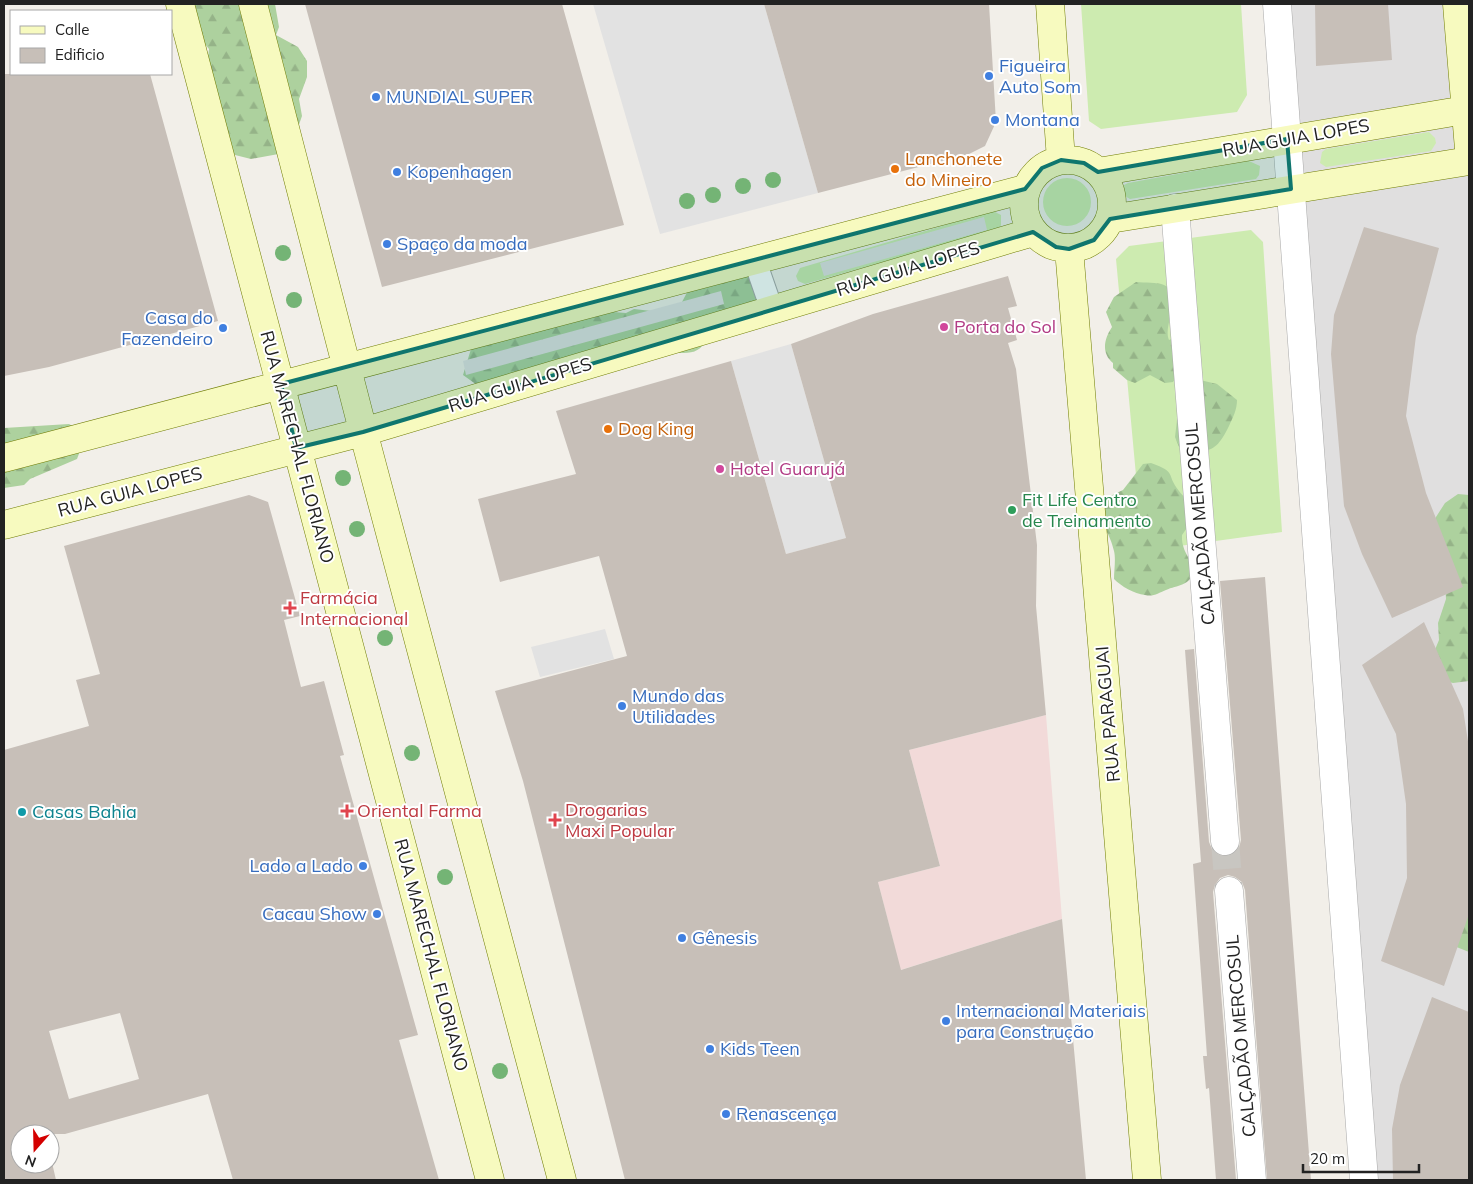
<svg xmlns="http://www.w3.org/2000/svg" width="1473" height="1184" viewBox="0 0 1473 1184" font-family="Mulish,sans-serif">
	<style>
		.residential { fill: #e0dfdf }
		.commercial { fill: #f2dad9 }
		.grass { fill: #cdebb0 }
		.forest { fill: url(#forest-firs) }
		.parking { fill: #e2e2e2 }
		.building { fill: #c7bfb8; fill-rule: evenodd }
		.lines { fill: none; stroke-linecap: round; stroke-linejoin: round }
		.street-tunnel { stroke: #c8c6c1; stroke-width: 28; stroke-dasharray: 28 14; stroke-linecap: butt }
		.lane-casing { stroke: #a9a9a9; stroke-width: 24 }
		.street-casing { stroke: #a9a9a9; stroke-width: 29 }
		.secondary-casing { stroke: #707d05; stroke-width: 29 }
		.lane { stroke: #fff; stroke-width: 22 }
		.street { stroke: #fff; stroke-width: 28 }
		.secondary { stroke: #f7fabf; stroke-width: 28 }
		.tree { fill: #74b475 }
		.marked { fill: #0f766e; fill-opacity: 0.2; stroke: #0f766e; stroke-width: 4; stroke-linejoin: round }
		.shop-dot { fill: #3f7fe0; stroke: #fff; stroke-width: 2 }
		.food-dot { fill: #e8710a; stroke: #fff; stroke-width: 2 }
		.hotel-dot { fill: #d1479c; stroke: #fff; stroke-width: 2 }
		.leisure-dot { fill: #2e9e5b; stroke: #fff; stroke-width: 2 }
		.health-dot { fill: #e0444e; stroke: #fff; stroke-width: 2 }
		.culture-dot { fill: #0f9aa8; stroke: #fff; stroke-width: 2 }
		.labels { text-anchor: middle; stroke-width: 4; stroke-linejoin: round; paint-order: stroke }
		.shop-label { font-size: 18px; fill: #366cbe; stroke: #fff; text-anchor: start }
		.street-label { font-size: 18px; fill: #222; stroke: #fff }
		.food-label { font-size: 18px; fill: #c56008; stroke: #fff; text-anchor: start }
		.hotel-label { font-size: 18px; fill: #b23c85; stroke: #fff; text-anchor: start }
		.leisure-label { font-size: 18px; fill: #27864d; stroke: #fff; text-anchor: start }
		.health-label { font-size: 18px; fill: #be3a42; stroke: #fff; text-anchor: start }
		.culture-label { font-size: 18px; fill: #0d838f; stroke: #fff; text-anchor: start }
	</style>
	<defs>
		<pattern id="forest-firs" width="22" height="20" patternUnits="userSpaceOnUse" patternTransform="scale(1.25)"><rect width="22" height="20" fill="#add19e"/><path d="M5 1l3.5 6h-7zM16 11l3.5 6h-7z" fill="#95b388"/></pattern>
	</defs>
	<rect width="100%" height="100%" fill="#f2efe9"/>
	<path class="residential" d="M1289,4H1469V1180H1378Z"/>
	<path class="commercial" d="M1046,715L1062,919L815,997L894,944L878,882L940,866L909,750Z"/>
	<path class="grass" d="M1081,4H1241L1247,95L1237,112L1101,129L1089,121Z
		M1429,132L1435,138L1436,143L1431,151L1326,167L1320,163L1322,152L1326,149Z
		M1249,161L1260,166L1259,175L1256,179L1130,199L1123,195L1124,185L1128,183Z
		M1043 202a24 24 0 1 1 48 0a24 24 0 1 1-48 0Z
		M993,211L1001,215V225L999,229L805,284L798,281L796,276L800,268Z
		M1251,230L1263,242L1282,532L1143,551L1116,259L1129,246Z"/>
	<path class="forest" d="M191,4H275L279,27L276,35L298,47L307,61V77L299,99L302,116L294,139L284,153L251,159L235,155L224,140L208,57L209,49L192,29Z
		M709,269L762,278L752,319L706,339C699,360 674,352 656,349L484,390L463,375L471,349L478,343L601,311L626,313L634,309L660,312L682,302L694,279Z
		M1136,282C1145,283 1157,282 1164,285C1185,294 1162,325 1169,340L1186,333L1178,375L1173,382L1165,383L1150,375L1135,383L1127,380L1113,368V363C1101,353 1104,339 1112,327L1106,312L1114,297Z
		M1200,380L1217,384L1237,400C1237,410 1233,417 1229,426C1216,453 1208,454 1179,447L1175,437L1180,395Z
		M69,424L76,428L83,443L77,459L30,479L24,485L4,488V428Z
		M1151,463C1178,473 1165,473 1179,491C1183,497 1191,502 1197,508L1196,515L1182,535C1181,553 1194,561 1193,571C1191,586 1177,585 1166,590C1158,593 1154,597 1145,595C1134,594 1121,586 1114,579C1114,570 1116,559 1114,551C1108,524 1096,529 1108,497L1123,490L1143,464Z
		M1458,494L1469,495V681L1453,683L1437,679L1429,664L1439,640L1438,623L1446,599L1445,582L1427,531L1445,503Z
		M1469,896V952L1454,946L1466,898Z"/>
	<path class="parking" d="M593,4H764L818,193L660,234Z
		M984,217L987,230L824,276L820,263Z
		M721,291L724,304L466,375L463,361Z
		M791,344L846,538L786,554L731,361Z
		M605,629L614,659L540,677L531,647Z"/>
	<path class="building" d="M305,4H562L624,225L382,287Z
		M764,4H989L996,122L985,146L969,154L818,193Z
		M1315,4H1388L1392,60L1316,66Z
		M4,74H150L218,321L49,367L4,376Z
		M1364,227L1439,248L1416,336L1406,416L1426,493L1463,587L1392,618L1362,554L1344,506L1331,354L1334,315Z
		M1008,276L1017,306L1008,308L1017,340L1008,343L1016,369L1037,545L1036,606L1046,715L909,750L940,866L878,882L901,970L1062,919L1086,1180H625L523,781L495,691L627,656L599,556L500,582L478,499L576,474L556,411L731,361L786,554L846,538L791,344L873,314Z
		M249,495L268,502L300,616L284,620L301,687L324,681L344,755L340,756L418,1035L399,1040L439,1180H233L208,1094L65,1134H20V1164H50V1154L56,1180H4V750L89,726L76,680L100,674L64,546ZM120,1013L139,1079L69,1099L49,1031Z
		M1265,577L1311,1180H1267L1245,890L1242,882L1235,877L1228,875L1220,878L1215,885L1213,892L1236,1180H1216L1209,1088L1206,1089L1203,1056H1207L1193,864L1201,862L1185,650L1194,649L1209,842L1212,849L1218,855L1227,856L1234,854L1239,848L1241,840L1220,581Z
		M1424,622L1463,709L1469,748V914L1444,986L1381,961L1407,878L1406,804L1396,734L1362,665Z
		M1432,997L1469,1012V1180H1393L1392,1129L1400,1085Z"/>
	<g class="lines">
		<path class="street-tunnel" d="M1225,841L1229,891"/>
		<defs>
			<path id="lane" d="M755,261L772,310"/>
			<path id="street" d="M1277,4L1364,1180
				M1175,208L1225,841
				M1229,891L1252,1180"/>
			<path id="secondary" d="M180,4L490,1180
				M253,4L367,446L562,1180
				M1050,4L1061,160
				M1457,4L1469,149
				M1024 204a44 44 0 1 1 88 0a44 44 0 1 1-88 0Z
				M1098,172L1465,110
				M1110,219L1469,161
				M1069,249L1147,1180
				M4,458L1025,189
				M4,525L363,432L1033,232"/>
		</defs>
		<use href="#lane" class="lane-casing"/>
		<use href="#street" class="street-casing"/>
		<use href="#secondary" class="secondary-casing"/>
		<use href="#lane" class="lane"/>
		<use href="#street" class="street"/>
		<use href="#secondary" class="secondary"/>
	</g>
	<g class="tree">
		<circle cx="773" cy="180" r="8"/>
		<circle cx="743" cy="186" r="8"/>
		<circle cx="713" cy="195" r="8"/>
		<circle cx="687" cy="201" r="8"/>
		<circle cx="283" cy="253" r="8"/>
		<circle cx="294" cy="300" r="8"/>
		<circle cx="343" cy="478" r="8"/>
		<circle cx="357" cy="529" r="8"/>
		<circle cx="385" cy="638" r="8"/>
		<circle cx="412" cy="753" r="8"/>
		<circle cx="445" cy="877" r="8"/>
		<circle cx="500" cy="1071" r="8"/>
	</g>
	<path class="marked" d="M1287,139L1291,189L1110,219L1094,240L1069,249L1056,247L1033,232L363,432L296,448L281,384L1025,189L1042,168L1061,160L1084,163L1098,172Z"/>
	<g class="shop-dot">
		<circle cx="989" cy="76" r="5"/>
		<circle cx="376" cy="97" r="5"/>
		<circle cx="995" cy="120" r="5"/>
		<circle cx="397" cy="172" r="5"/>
		<circle cx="387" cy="244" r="5"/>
		<circle cx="223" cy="328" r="5"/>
		<circle cx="622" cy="706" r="5"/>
		<circle cx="363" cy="866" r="5"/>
		<circle cx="377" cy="914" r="5"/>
		<circle cx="682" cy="938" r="5"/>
		<circle cx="946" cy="1021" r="5"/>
		<circle cx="710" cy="1049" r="5"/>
		<circle cx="726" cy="1114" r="5"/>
	</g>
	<g class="food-dot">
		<circle cx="895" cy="169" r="5"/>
		<circle cx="608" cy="429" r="5"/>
	</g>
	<g class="hotel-dot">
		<circle cx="944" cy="327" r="5"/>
		<circle cx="720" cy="469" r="5"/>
	</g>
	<circle class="leisure-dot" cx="1012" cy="510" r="5"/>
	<g class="health-dot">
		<path d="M287.5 600.5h5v5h5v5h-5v5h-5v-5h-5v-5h5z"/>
		<path d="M344.5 803.5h5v5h5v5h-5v5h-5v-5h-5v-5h5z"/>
		<path d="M552.5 812.5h5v5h5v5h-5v5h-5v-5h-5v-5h5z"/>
	</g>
	<circle class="culture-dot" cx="22" cy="812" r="5"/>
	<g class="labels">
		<g class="shop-label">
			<text x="999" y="72">Figueira<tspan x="999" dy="21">Auto Som</tspan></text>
			<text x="386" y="103">MUNDIAL SUPER</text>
			<text x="1005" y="126">Montana</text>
			<text x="407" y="178">Kopenhagen</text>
			<text x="397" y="250">Spaço da moda</text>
			<text x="213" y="324" text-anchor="end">Casa do<tspan x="213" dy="21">Fazendeiro</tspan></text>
			<text x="632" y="702">Mundo das<tspan x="632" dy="21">Utilidades</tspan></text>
			<text x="353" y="872" text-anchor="end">Lado a Lado</text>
			<text x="367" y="920" text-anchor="end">Cacau Show</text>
			<text x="692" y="944">Gênesis</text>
			<text x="956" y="1017">Internacional Materiais<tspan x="956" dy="21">para Construção</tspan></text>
			<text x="720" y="1055">Kids Teen</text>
			<text x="736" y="1120">Renascença</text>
		</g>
		<g class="street-label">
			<text transform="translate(1296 138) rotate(-10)" y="6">RUA GUIA LOPES</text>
			<text transform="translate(908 269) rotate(-17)" y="6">RUA GUIA LOPES</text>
			<text transform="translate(520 385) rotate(-17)" y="6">RUA GUIA LOPES</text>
			<text transform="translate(297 447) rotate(75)" y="6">RUA MARECHAL FLORIANO</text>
			<text transform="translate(130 492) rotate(-15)" y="6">RUA GUIA LOPES</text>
			<text transform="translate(1200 524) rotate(-95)" y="6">CALÇADÃO MERCOSUL</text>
			<text transform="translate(1108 714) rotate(-95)" y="6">RUA PARAGUAI</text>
			<text transform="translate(431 955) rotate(75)" y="6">RUA MARECHAL FLORIANO</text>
			<text transform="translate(1241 1036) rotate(-95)" y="6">CALÇADÃO MERCOSUL</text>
		</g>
		<g class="food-label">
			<text x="905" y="165">Lanchonete<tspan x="905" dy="21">do Mineiro</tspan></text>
			<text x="618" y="435">Dog King</text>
		</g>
		<g class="hotel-label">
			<text x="954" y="333">Porta do Sol</text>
			<text x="730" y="475">Hotel Guarujá</text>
		</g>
		<g class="leisure-label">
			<text x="1022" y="506">Fit Life Centro<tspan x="1022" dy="21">de Treinamento</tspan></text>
		</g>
		<g class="health-label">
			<text x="300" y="604">Farmácia<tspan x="300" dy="21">Internacional</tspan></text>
			<text x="565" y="816">Drogarias<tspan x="565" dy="21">Maxi Popular</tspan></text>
			<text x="357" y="817">Oriental Farma</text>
		</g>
		<g class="culture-label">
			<text x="32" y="818">Casas Bahia</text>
		</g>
	</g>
	<rect width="1473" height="1184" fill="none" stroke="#222222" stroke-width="10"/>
	<rect x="10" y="10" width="162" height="65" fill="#ffffff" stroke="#a7a7a7"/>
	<rect x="20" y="26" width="25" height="8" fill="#f7fabf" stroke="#a7a7a7"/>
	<text x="55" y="35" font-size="15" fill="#222222">Calle</text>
	<rect x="20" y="48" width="25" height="15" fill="#c7bfb8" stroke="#a7a7a7"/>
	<text x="55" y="60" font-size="15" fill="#222222">Edificio</text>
	<g transform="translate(35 1149) rotate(200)"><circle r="24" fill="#ffffff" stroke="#a7a7a7"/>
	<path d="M0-4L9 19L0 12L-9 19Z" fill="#d40000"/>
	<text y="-8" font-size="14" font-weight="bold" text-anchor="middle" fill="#222222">N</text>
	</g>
	<path d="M1303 1164v8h116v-8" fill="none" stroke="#222222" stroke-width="2.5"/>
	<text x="1310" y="1164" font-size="15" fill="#222222" stroke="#ffffff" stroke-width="4" paint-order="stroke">20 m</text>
</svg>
